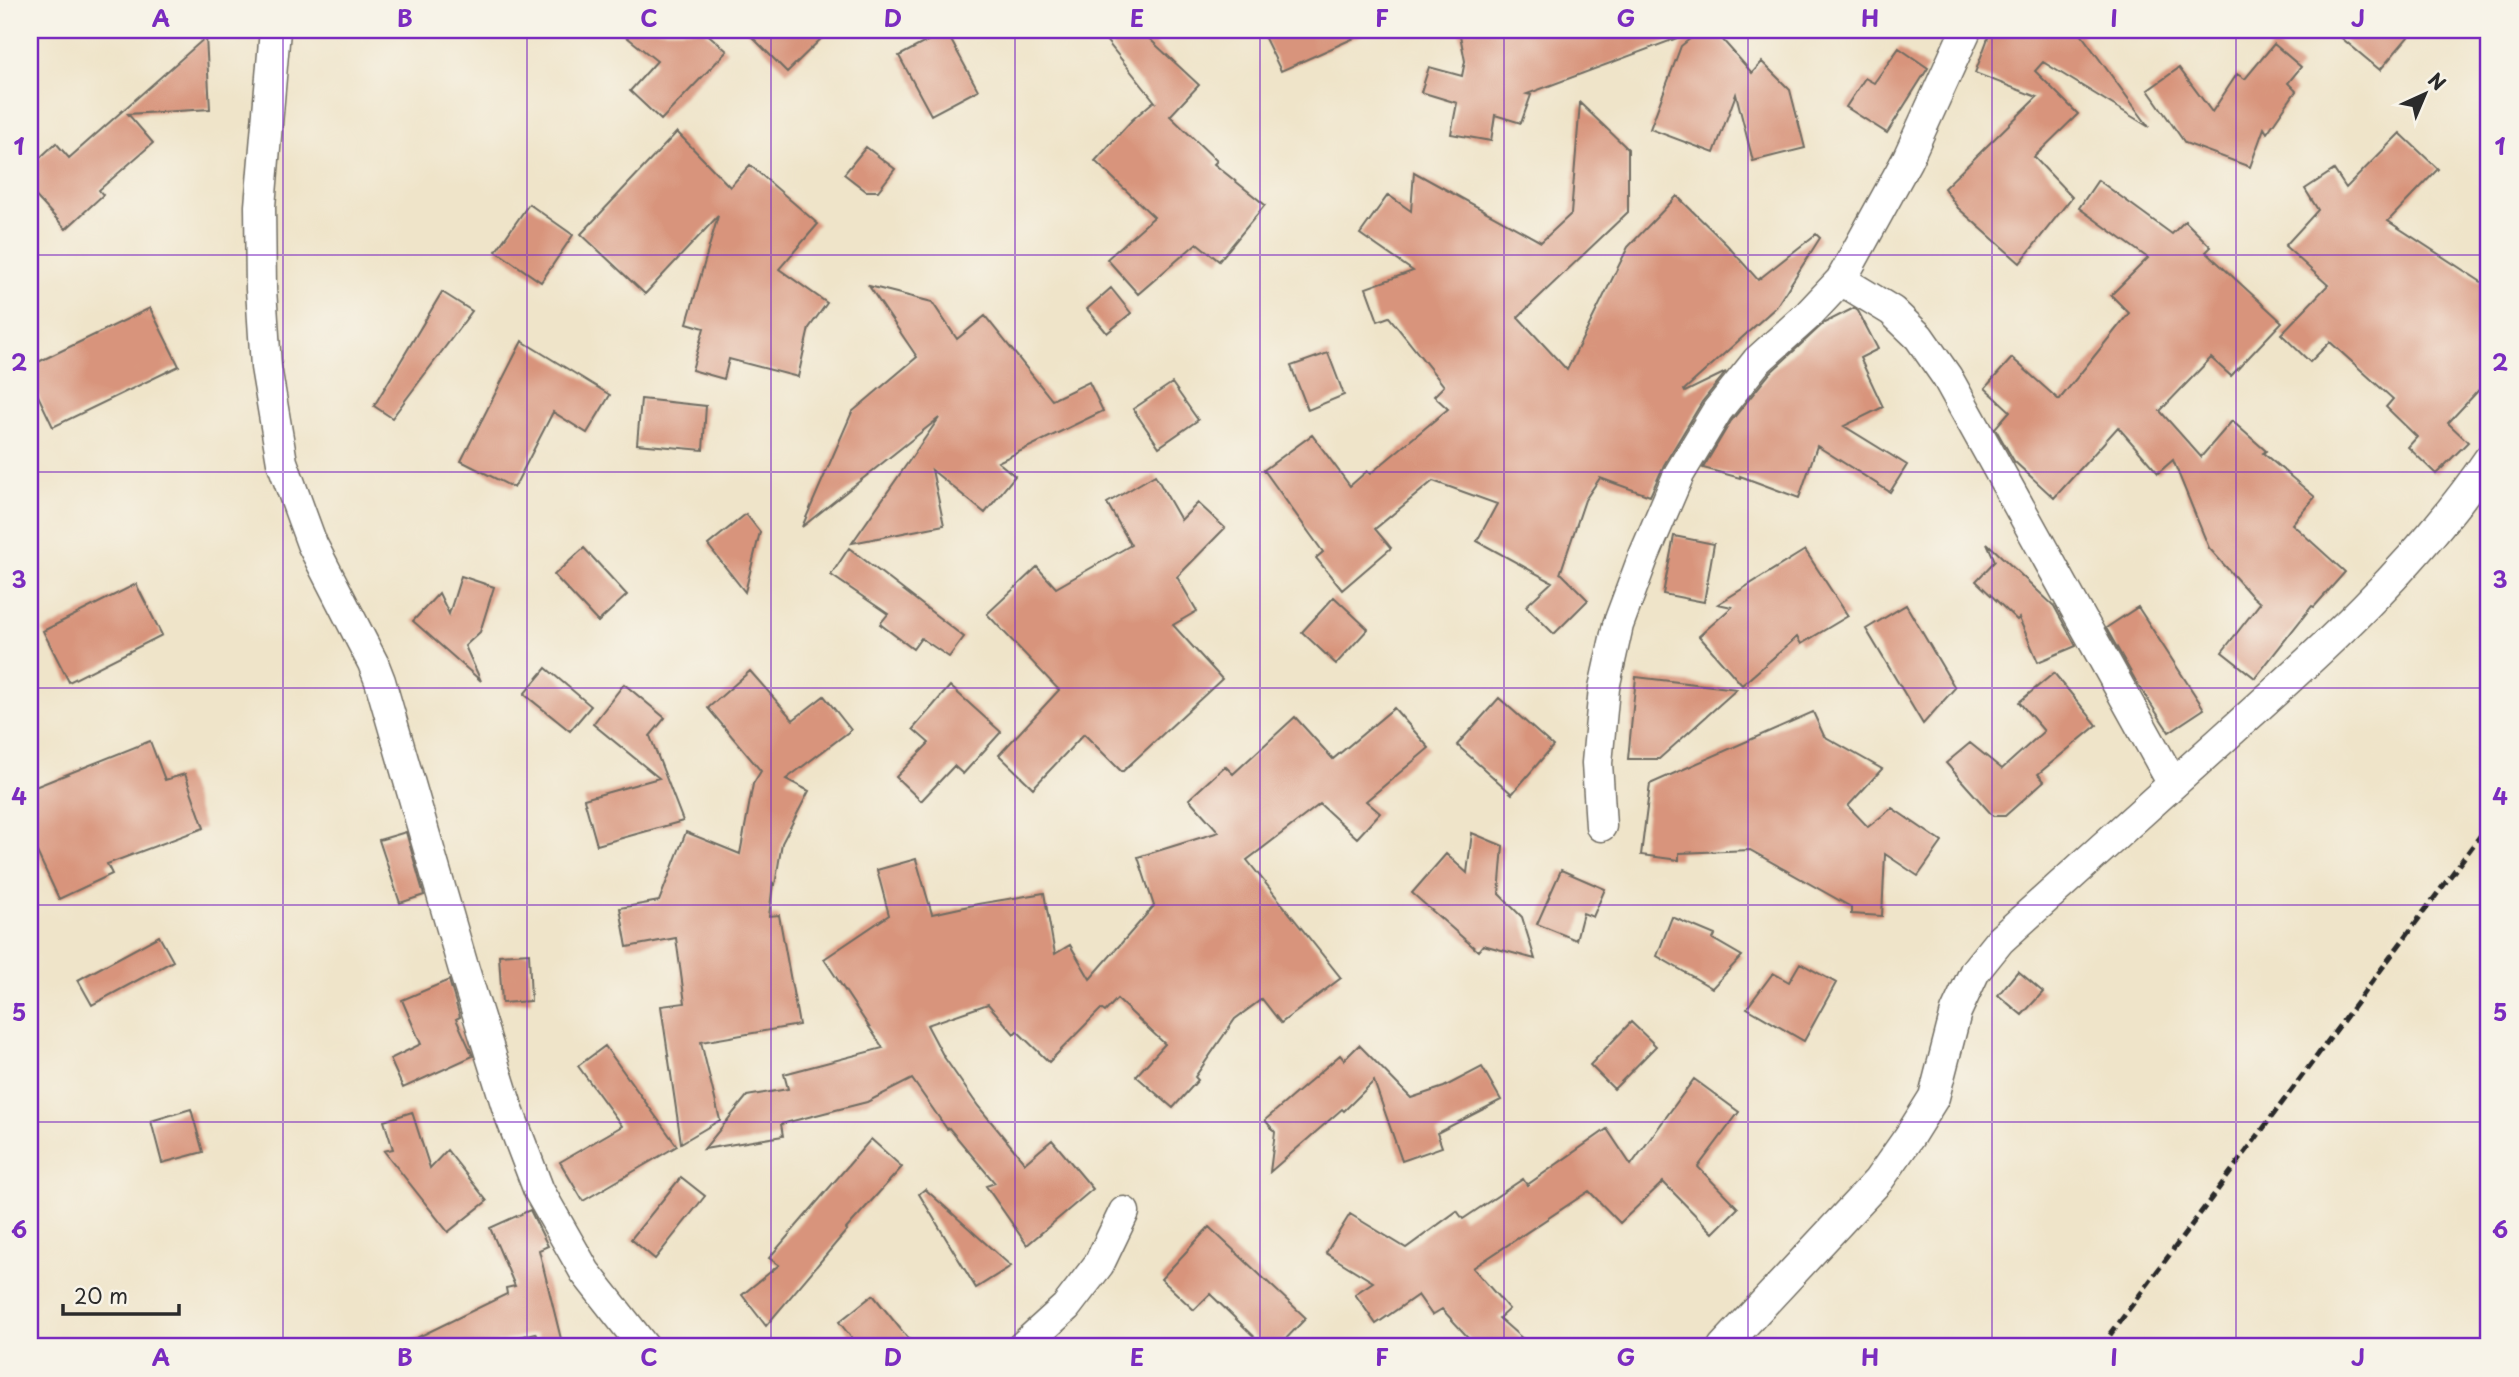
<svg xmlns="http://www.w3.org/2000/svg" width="2519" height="1377" viewBox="0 0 2519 1377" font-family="'Playpen Sans',sans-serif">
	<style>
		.building { fill: #d8947b }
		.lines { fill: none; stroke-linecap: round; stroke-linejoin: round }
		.street-casing { stroke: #706c62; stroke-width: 33 }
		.street { stroke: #fff; stroke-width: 30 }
		.rail { stroke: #2b2b2b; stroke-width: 5; stroke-dasharray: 10 5; stroke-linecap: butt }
		.grid { fill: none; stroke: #7b2cbf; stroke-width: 2; stroke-opacity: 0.55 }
		.neatline { fill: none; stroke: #7b2cbf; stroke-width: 2.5 }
		.grid-label { font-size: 23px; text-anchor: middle; font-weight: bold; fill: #7b2cbf }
	</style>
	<rect width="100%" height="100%" fill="#f7f3e8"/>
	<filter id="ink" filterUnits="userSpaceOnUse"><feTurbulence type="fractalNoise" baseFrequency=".0143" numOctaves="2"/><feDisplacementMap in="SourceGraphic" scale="14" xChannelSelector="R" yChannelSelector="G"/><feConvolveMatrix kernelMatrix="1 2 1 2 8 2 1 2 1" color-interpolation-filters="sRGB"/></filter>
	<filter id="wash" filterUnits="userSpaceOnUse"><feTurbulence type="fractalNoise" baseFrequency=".00686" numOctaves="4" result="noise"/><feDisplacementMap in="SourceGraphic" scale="28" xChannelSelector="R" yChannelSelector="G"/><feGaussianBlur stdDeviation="1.57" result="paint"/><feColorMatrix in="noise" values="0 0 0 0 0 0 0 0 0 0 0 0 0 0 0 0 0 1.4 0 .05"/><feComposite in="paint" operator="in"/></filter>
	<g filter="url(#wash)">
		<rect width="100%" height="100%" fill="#efe4c9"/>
		<g id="blocks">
			<path class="building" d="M618,30H703L727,51L661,120L630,91L657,61Z
				M745,30H830L787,72Z
				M1098,30H1140L1199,85L1170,116L1217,161L1214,164L1265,205L1219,261L1197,243L1138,294L1107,259L1154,217L1095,161L1132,120L1154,101L1156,103Z
				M1261,30H1372L1281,71Z
				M1459,30H1690L1691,33L1527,94L1531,95L1521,123L1495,115L1491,141L1451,134L1457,103L1421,92L1429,67L1462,76L1465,61Z
				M1701,30H1714L1752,73L1762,62L1790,90L1805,148L1753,161L1736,94L1714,153L1650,129L1681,46Z
				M1991,30H2078L2149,127L2043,62L2035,71L2078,114L2034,157L2072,197L2020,263L1958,208L1944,188L2037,97L1975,73Z
				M2332,30H2414L2380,70Z
				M946,31L978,90L931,115L899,56Z
				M206,37L210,109L128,114L153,143L99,190L103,195L66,229L30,190V167L56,143L69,158Z
				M2274,44L2301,67L2288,83L2296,91L2267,133L2264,128L2250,167L2185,143L2148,90L2179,68L2212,112L2237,74L2245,79Z
				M1899,48L1928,68L1887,133L1846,107L1865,78L1874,83Z
				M1580,103L1628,149V212L1518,317L1567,370L1628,247L1677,196L1727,245L1758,280L1816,234L1820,238L1776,307L1684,390L1685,392L1726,372L1702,402L1664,465L1650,496L1600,478L1585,500L1560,574L1561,573L1588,600L1554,634L1526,606L1552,582L1477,541L1497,504L1433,481L1375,529L1391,548L1342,590L1316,558L1323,552L1264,470L1312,435L1350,486L1367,471L1370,474L1448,409L1434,396L1444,386L1389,317L1378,321L1366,288L1413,271L1360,234L1388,195L1411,211L1414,172L1541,242L1571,214Z
				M677,132L730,187L750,165L818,224L779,269L827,303L809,328L798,377L729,359L724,379L692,370L704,328L687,323L718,216L645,294L581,234Z
				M2400,133L2438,169L2388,221L2489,287V379L2448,423L2468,442L2436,474L2408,447L2417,437L2386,407L2393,399L2330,342L2310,362L2281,334L2328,285L2285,246L2318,210L2305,189L2334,170L2346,188Z
				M866,147L895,169L878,191H866L844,174Z
				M2098,180L2172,234L2185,221L2211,247L2206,252L2282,322L2231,376L2211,358L2160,411L2201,457L2232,421L2266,451L2263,453L2315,497L2292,524L2345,572L2314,607L2312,606L2255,678L2222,652L2260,603L2250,594L2209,548L2173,460L2158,473L2118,427L2054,498L2014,461L1995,428L2010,411L1985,388L2012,358L2059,400L2129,313L2111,295L2148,258L2079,208Z
				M529,204L573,235L541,282L496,251Z
				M869,286L932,302L957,339L985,316L1052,400L1089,382L1103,411L998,462L1015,476L985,513L932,470L944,525L852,543L939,418L802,527L852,412L917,357Z
				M1111,288L1131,313L1107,333L1087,309Z
				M442,292L472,311L392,418L374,406Z
				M150,308L179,366L53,427L30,379V366Z
				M1854,308L1858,311L1878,349L1860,358L1883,407L1844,426L1907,465L1890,492L1817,446L1799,498L1740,476V478L1703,468L1731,421L1770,373L1824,323Z
				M522,341L610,395L587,433L553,412L514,488L461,461Z
				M1328,353L1344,395L1308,410L1291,366Z
				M1172,383L1198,420L1159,447L1133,409Z
				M641,399L706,406L703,450L637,444Z
				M1155,475L1181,520L1198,503L1225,528L1177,577L1197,611L1173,625L1222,679L1122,772L1084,734L1033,788L999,755L1059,690L987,614L1037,567L1056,588L1131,545L1107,503Z
				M746,514L760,532L745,592L708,545Z
				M1674,536L1714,544L1704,602L1663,594Z
				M1987,543L2054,606L2076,646L2038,662L2019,618L2017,620L1976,581L1995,561Z
				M584,548L627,595L598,622L554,575Z
				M849,548L964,637L949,657L921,638L913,649L880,624L888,614L831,575Z
				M1805,550L1848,616L1801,644L1797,637L1742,685L1699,636L1732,607L1718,604Z
				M461,576L494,587L480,632L465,646L481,681L413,621L439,593L449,614Z
				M136,584L162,635L69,682L43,631Z
				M1334,597L1368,629L1336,664L1302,632Z
				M1906,605L1955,688L1923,724L1866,629Z
				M2138,607L2204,709L2169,732L2137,683L2106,628Z
				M546,668L591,706L570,731L524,694Z
				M750,671L793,720L824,696L851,730L786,779L809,791L782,843L775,885L773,883L769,916L779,915L799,1025L701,1042L720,1120L681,1143L661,1006L685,1003L676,938L627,947L620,908L659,901L686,832L740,854L753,784L761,771L708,708Z
				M2054,673L2097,725L2038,774L2044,781L2005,816H1993L1946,763L1970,743L2002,769L2044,731L2019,702Z
				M1636,677L1737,689L1659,759H1628Z
				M624,684L665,718L650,736L683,821L597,845L584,799L659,778L593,724Z
				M950,686L1001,732L963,774L954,766L921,801L896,777L929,743L913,729Z
				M1499,698L1553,746L1512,794L1457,745Z
				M1394,708L1429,748L1366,801L1380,813L1357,838L1320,804L1247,860L1341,978L1281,1023L1262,999L1235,1019L1195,1077L1198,1080L1173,1108L1136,1076L1165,1044L1117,999L1105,1012L1101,1009L1049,1062L1017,1031L1014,1034L988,1004L927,1025L944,1057L978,1106L1025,1163L1052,1140L1093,1189L1027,1245L986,1186L995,1183L949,1128L947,1129L912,1079L867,1102L781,1124L783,1136L704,1149L747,1096L788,1089L784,1074L883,1048L824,959L889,915L877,870L916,859L932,914L978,904L1044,893L1055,954L1070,945L1090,979L1154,906L1138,857L1219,832L1189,799L1225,766L1233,774L1295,717L1333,759Z
				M1813,712L1824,736L1882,769L1848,806L1868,827L1892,808L1942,842L1918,876L1885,854L1882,916L1851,914V907L1750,850L1679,853V860L1641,855L1650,784Z
				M150,741L165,780L185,774L204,828L107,864L112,874L59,899L30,837V789Z
				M406,832L424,895L400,903L379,840Z
				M1472,833L1503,846L1499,894L1522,917L1535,959L1483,945L1478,951L1412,893L1446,854L1467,873Z
				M1561,870L1605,889L1593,917L1583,913L1576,940L1537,924Z
				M1672,917L1715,935L1713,939L1742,956L1712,988L1657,956Z
				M159,936L173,961L92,1005L78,980Z
				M529,953L531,1001L502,1003L499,955Z
				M1800,963L1836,983L1804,1041L1747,1008L1773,973L1789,982Z
				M2018,971L2043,992L2022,1015L1998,995Z
				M449,980L460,1017L456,1019L473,1056L403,1088L390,1059L421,1044L402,1000Z
				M1631,1022L1656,1046L1614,1089L1590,1065Z
				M1359,1045L1411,1098L1444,1087L1482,1067L1501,1100L1437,1133L1442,1147L1402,1161L1374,1081L1344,1111L1342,1109L1270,1172L1275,1132L1265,1120L1340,1055L1344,1060Z
				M605,1046L677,1146L583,1201L560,1162L622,1126L578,1066Z
				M1694,1079L1739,1112L1698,1167L1738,1208L1713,1233L1663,1182L1620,1223L1589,1191L1473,1268L1509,1309L1499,1318L1532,1347H1477L1442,1309L1432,1315L1418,1295L1376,1324L1355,1294L1373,1282L1326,1253L1350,1214L1406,1248L1457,1211L1463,1219L1523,1179L1527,1185L1607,1129L1631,1165Z
				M191,1109L203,1152L162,1163L151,1121Z
				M412,1112L430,1168L447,1150L487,1201L448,1232L384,1151L393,1149L384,1121Z
				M871,1139L902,1167L846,1229L847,1230L766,1326L742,1295L779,1265L769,1258Z
				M681,1177L705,1196L655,1259L631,1239Z
				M925,1189L1011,1266L976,1288L919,1194Z
				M530,1210L548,1246L539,1250L563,1347H542L536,1333L479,1347H398L507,1294L506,1288L515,1286L490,1228Z
				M1209,1227L1306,1318L1278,1347H1265L1210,1294L1194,1310L1161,1279Z
				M873,1295L915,1347H859L839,1322Z"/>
		</g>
	</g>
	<g filter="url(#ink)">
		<use href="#blocks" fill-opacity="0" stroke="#706c62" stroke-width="2"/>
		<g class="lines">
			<defs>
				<path id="street" d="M275,30L260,206L261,289L266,367L282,462L312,544L373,663L380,681L464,970L508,1110L539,1191L585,1272L644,1347
					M1841,280L1892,311L1919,337L1947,377L2173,784
					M1601,826L1597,763L1604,688L1618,625L1643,558L1679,474L1717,411L1757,361L1807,316L1841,280L1907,160L1966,30
					M1022,1347L1066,1307L1099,1264L1124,1212
					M1723,1347L1878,1181L1909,1137L1934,1097L1956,1012L1975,971L2000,940C2075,873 2149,805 2224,738C2320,652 2416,566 2489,459"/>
			</defs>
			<use href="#street" class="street-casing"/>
			<use href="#street" class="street"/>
			<path class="rail" d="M2101,1347L2489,824"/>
		</g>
	</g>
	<path class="grid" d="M283,30V1347M527,30V1347M771,30V1347M1015,30V1347M1260,30V1347M1504,30V1347M1748,30V1347M1992,30V1347M2236,30V1347M30,255H2489M30,472H2489M30,688H2489M30,905H2489M30,1122H2489"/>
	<rect width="2519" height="1377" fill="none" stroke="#f7f3e8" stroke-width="77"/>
	<g transform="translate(2425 94) rotate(44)" stroke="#f7f3e8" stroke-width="5" paint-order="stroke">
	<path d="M0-5L12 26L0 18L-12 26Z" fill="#2b2b2b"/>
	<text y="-10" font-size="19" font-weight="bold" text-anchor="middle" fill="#2b2b2b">N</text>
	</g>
	<path d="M63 1304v10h116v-10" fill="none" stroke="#2b2b2b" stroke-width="3.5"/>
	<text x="74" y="1304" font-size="21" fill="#2b2b2b" stroke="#f7f3e8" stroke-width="5" paint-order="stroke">20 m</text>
	<rect x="38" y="38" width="2442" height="1300" class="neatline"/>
	<g class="grid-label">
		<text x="161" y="27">A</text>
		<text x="405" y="27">B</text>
		<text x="649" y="27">C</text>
		<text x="893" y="27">D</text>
		<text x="1137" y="27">E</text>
		<text x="1382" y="27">F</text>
		<text x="1626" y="27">G</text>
		<text x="1870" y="27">H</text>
		<text x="2114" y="27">I</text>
		<text x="2358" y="27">J</text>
		<text x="19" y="155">1</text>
		<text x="2500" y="155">1</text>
		<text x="19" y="371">2</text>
		<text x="2500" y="371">2</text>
		<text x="19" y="588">3</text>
		<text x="2500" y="588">3</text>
		<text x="19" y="805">4</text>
		<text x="2500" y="805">4</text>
		<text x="19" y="1021">5</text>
		<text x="2500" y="1021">5</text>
		<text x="19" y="1238">6</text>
		<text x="2500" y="1238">6</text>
		<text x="161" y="1366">A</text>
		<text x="405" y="1366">B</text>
		<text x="649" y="1366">C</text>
		<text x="893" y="1366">D</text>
		<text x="1137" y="1366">E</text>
		<text x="1382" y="1366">F</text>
		<text x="1626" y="1366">G</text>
		<text x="1870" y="1366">H</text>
		<text x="2114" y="1366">I</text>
		<text x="2358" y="1366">J</text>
	</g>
</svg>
